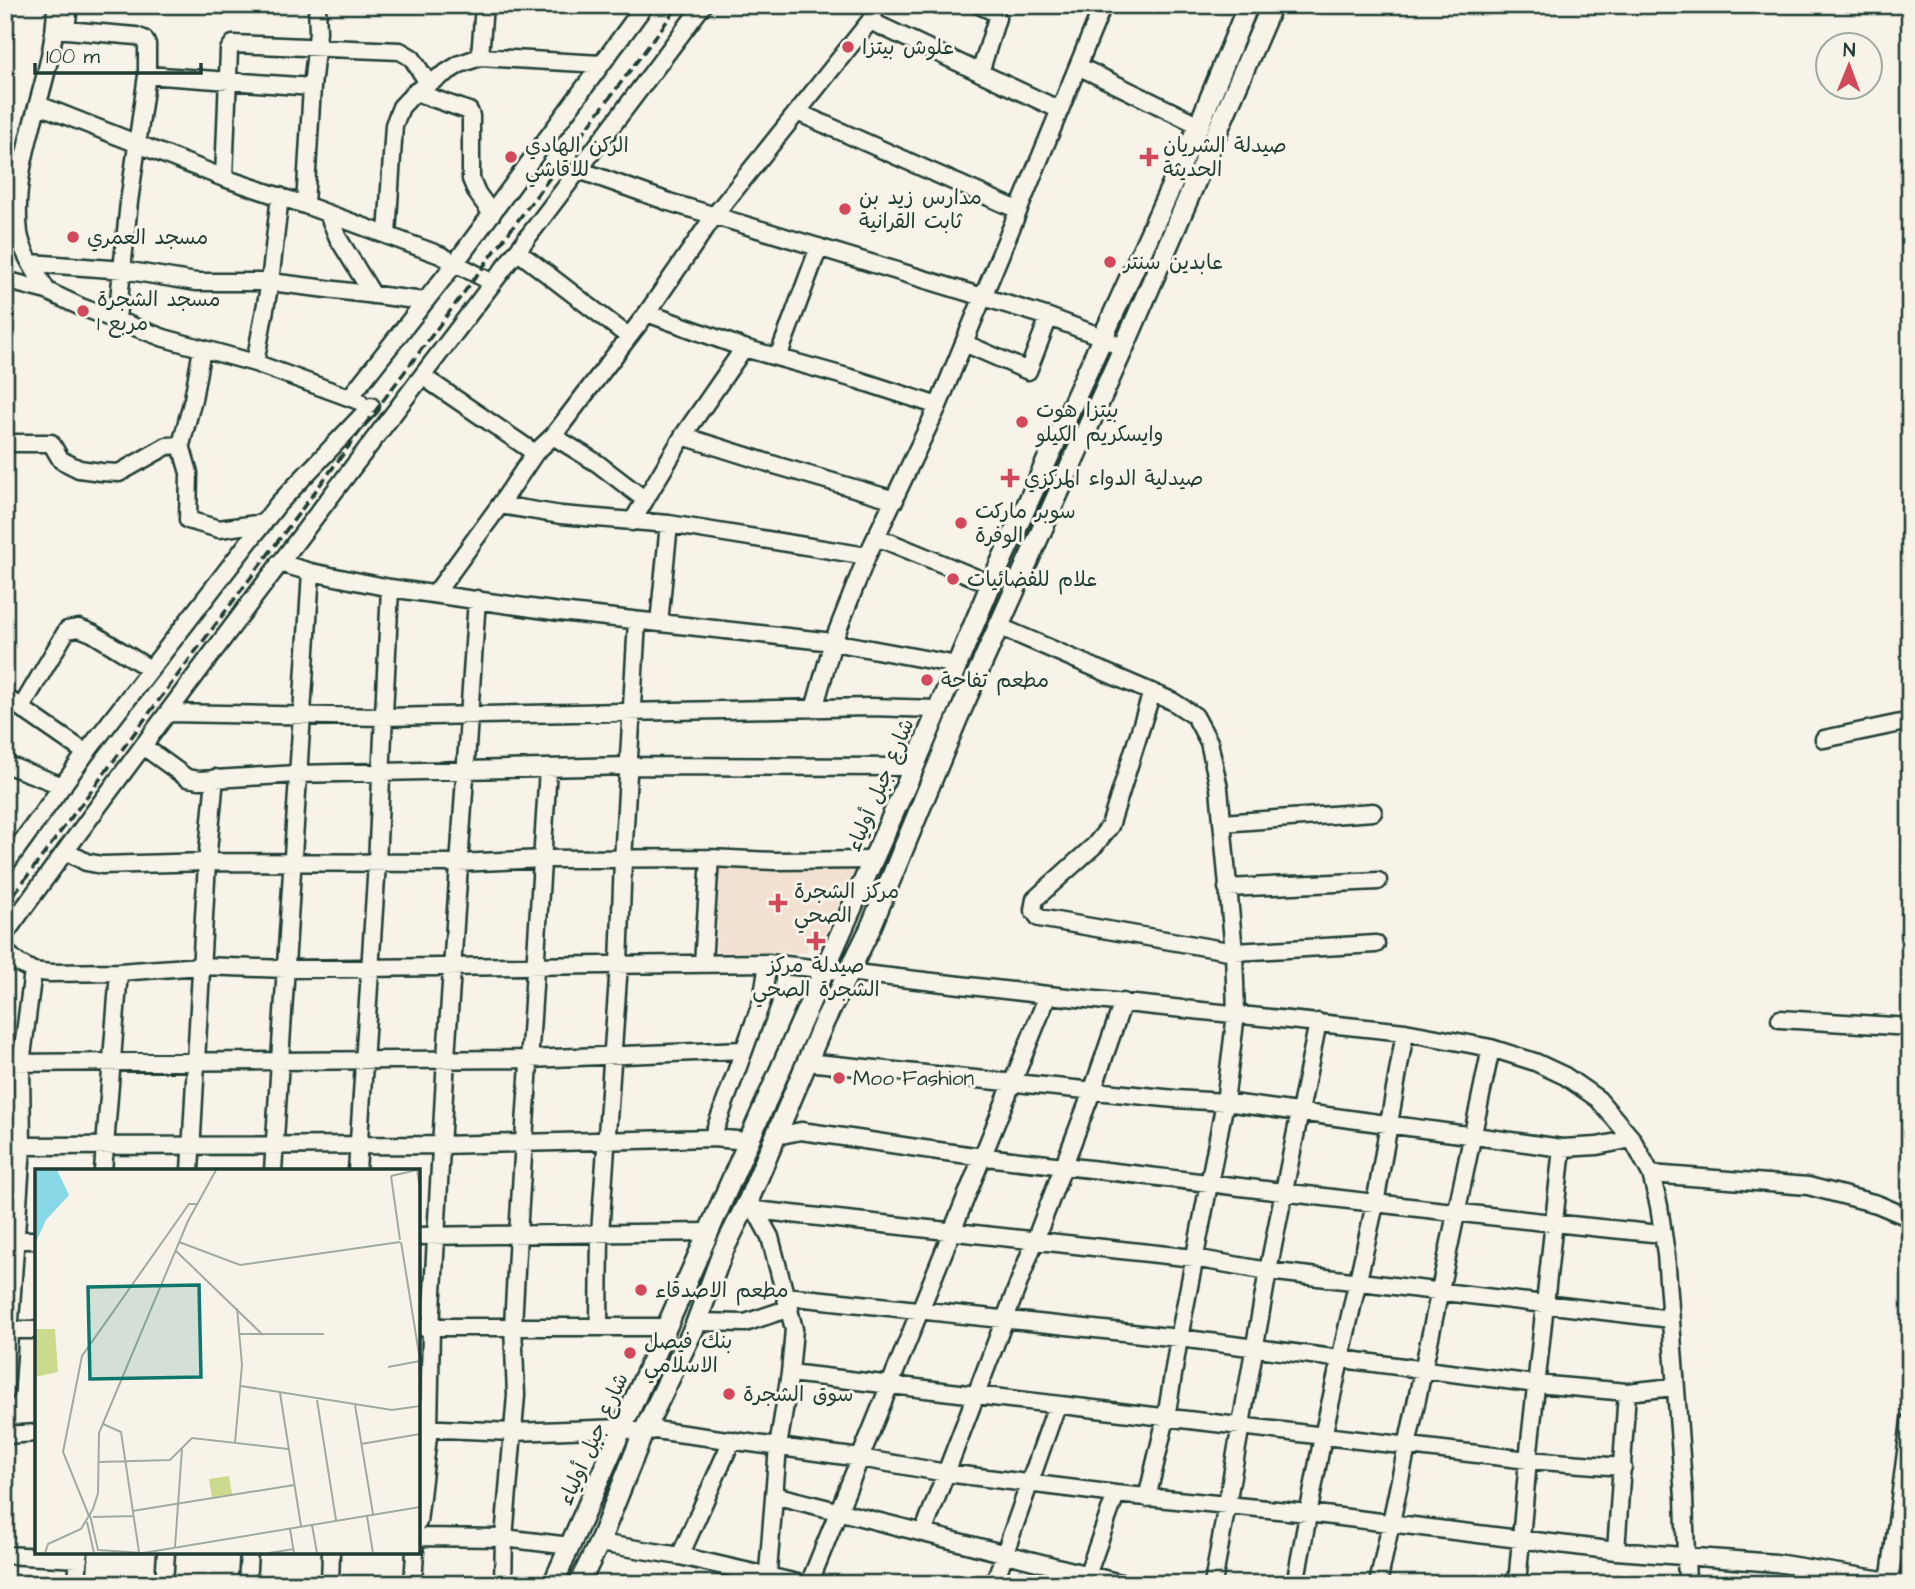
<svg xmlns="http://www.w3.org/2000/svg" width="1915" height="1589" viewBox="0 0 1915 1589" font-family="'Architects Daughter','Playpen Sans Arabic',sans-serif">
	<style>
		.built { fill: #f2e1d0 }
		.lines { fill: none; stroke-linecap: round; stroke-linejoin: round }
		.minor-casing { stroke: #1f3d34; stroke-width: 21 }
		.major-casing { stroke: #1f3d34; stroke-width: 24 }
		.minor { stroke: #f7f3e8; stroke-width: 16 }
		.major { stroke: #f7f3e8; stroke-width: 19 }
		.rail { stroke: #1f3d34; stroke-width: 3.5; stroke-dasharray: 10 5; stroke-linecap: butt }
		.poi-dot { fill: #d1495b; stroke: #f7f3e8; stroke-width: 2.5 }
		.labels { text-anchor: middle; stroke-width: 6; stroke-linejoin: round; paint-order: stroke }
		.poi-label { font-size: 21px; fill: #1f3d34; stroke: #f7f3e8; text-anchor: start }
		.street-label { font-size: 21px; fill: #1f3d34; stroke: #f7f3e8 }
		.inset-road { fill: none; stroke: #a1aaa0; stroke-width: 2 }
		.view { fill: #0f766e; fill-opacity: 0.15; stroke: #0f766e; stroke-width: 3.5 }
		.inset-edge { fill: none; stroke: #1f3d34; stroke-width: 3.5 }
	</style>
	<rect width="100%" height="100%" fill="#f7f3e8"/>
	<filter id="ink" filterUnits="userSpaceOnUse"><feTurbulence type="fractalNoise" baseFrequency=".0143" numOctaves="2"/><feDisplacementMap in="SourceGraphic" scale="14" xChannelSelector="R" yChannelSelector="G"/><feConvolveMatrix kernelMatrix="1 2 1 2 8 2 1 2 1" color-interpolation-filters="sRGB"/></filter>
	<g filter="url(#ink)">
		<path class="built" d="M717,865L857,867L822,940H807V953L716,952Z"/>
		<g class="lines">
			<defs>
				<path id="minor" d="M979,5L994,12L997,18L980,73
					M870,21L1060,110
					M55,29L136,36L144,39L147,44V75L129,202L117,319
					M66,30L69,5
					M480,57L484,5
					M1078,66L1199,125
					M147,75L312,87
					M415,92L469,111L471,116V179L477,193L492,214
					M39,105L224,178L305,205L440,255L493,283
					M797,112L1018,210
					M579,170L669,202L1049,317L1102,337L1123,349
					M224,178L229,50L233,44L400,51L412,58L428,83
					M305,205L312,87L318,32L317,5
					M328,214L338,238L373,295
					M387,235L394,125L401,107L415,92L460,64L480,57L601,64
					M517,251L628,336
					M31,263L124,270L196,282H270L424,301
					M5,280L47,291L81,307L164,338L255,363L359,401
					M47,291C37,273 22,253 19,233C10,154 55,83 56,5
					M647,313L744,348L858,380L938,406
					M964,343L1028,371L1049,317
					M778,357L819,247
					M255,363L270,282L280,196
					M422,376L535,453
					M350,397L456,262L645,5
					M553,436L597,463L644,499
					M683,436L778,466L895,500
					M5,443H51L61,460L79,469L101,472L119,473L167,446L181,445L189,473L188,520L219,529L264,523
					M181,445L193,399L202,349
					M500,505L561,515L669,524L867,556
					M632,522L683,436L744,348
					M877,537L991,584
					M279,563L311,572L390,588L560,612L833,642L957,665
					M435,594L500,505L535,453L553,436L647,313L714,216L870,21L878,5
					M659,623L669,524
					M998,626L1172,701L1195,716L1209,742L1219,788L1234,952L1236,1014L1225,1102L1179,1338L1166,1418L1147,1498
					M1152,692L1110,826L1095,845L1035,899L1033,910L1039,918L1234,952L1376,944
					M5,697L86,753
					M21,708L67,630L79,628L92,633L150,669
					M814,709L833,642L867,556L938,406L1103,5
					M168,713L384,717L870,707L937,709
					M1824,739L1910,721
					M143,746L187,778L199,780L297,774L629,766L914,767
					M5,764L63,786
					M1222,823L1373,812
					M66,851L86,862L102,865L207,862L458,863L543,859L710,858L774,861L872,860
					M5,865L86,753L278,504L371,406
					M1227,888L1378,881
					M5,934C232,620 471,315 703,5
					M5,951L17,962L33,971L50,973L119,972L201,966L286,969L768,963L1048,995L1405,1032L1491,1048L1535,1062L1565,1076L1598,1099L1632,1139L1651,1174L1659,1206L1666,1254L1684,1497L1687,1584
					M703,963L710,858
					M1780,1019L1910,1027
					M806,1062L1175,1099L1225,1102L1562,1148L1597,1146L1632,1139
					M5,1063L529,1059L743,1050
					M776,1136L801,1131C862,1139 923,1150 985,1157C1211,1182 1436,1213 1663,1234
					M712,1138L762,1001L768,963
					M5,1146L441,1145L712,1138L749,1141
					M103,1171L119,972
					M190,1171L207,862L215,778
					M273,1171L311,572
					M357,1171L377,863L390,588
					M1651,1174L1808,1186L1877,1204L1910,1218
					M752,1204L770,1237L794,1329L790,1373L778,1447L767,1584
					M755,1210L1194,1258L1268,1271L1670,1319
					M418,1236L709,1232
					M5,1240H37
					M786,1296L1179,1338L1536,1384L1627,1392
					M599,1326L600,1233L619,964L623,860L637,621
					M695,1326L699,1322L745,1323L790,1308
					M418,1327H667
					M9,1330H37
					M790,1373L1528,1460L1623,1467
					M5,1393L22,1147L21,1064L33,971
					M418,1428L513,1432L622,1428L643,1433L655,1430L860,1458L946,1473L1116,1494L1308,1513L1616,1551L1776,1563L1908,1584
					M5,1435L37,1433
					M774,1495L1124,1584
					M418,1522L429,1428L431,1328L446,1058L477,599
					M923,1533L1093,1089L1123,1002
					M418,1537L504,1538L570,1546
					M599,1543L680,1556L802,1584
					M1616,1551L1627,1392L1674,1387
					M5,1555L79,1559
					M680,1556L732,1440
					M77,1584L79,1552
					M164,1584L166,1552
					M247,1584L249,1552
					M330,1584L331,1552
					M413,1584L415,1552
					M503,1584L504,1538L516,1395L513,1326L518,1234L548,769
					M809,1584L1048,995
					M994,1584L1057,1405
					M1084,1584L1116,1494
					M1213,1584L1268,1271L1318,1022
					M1295,1584L1323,1436L1375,1204L1405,1032
					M1378,1584L1491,1048
					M1517,1584L1528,1460L1562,1148
					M1889,1584L1910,1421"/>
				<path id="major" d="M553,1584L914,767L991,584L1199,125L1248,5
					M579,1584L599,1543L643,1433L695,1326L723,1251L749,1199L824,1022L870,929L958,717L1123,349L1272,5"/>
			</defs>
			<use href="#minor" class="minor-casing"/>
			<use href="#major" class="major-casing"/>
			<use href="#minor" class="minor"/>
			<use href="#major" class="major"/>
			<path class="rail" d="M5,906L679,5"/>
		</g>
	</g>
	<g class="poi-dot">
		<circle cx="848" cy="47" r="7"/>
		<circle cx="511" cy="157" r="7"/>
		<path d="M1145.5 146.5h7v7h7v7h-7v7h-7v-7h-7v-7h7z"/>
		<circle cx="845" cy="209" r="7"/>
		<circle cx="73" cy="237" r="7"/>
		<circle cx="1110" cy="262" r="7"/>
		<circle cx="83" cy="311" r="7"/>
		<circle cx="1022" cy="422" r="7"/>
		<path d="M1006.5 467.5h7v7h7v7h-7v7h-7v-7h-7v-7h7z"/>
		<circle cx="961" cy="523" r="7"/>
		<circle cx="953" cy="579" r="7"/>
		<circle cx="927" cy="680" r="7"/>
		<path d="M774.5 892.5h7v7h7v7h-7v7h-7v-7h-7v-7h7z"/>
		<path d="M812.5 930.5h7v7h7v7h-7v7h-7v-7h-7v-7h7z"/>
		<circle cx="839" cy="1078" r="7"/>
		<circle cx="641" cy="1290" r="7"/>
		<circle cx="630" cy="1353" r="7"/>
		<circle cx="729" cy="1394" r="7"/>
	</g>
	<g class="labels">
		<g class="poi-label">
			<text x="862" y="54">علوش بيتزا</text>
			<text x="525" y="152">الركن الهادي<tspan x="525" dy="24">للاقاشي</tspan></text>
			<text x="1163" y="152">صيدلة الشريان<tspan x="1163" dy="24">الحديثة</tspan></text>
			<text x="859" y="204">مدارس زيد بن<tspan x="859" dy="24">ثابت القرانية</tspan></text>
			<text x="87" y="244">مسجد العمري</text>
			<text x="1124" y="269">عابدين سنتر</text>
			<text x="97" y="306">مسجد الشجرة<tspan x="97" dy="24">مربع 1</tspan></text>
			<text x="1036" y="417">بيتزا هوت<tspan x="1036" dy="24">وايسكريم الكيلو</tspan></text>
			<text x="1024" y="485">صيدلية الدواء المركزي</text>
			<text x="975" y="518">سوبر ماركت<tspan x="975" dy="24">الوفرة</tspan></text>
			<text x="967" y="586">علام للفضائيات</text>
			<text x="941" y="687">مطعم تفاحة</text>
			<text x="794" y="898">مركز الشجرة<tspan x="794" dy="24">الصحي</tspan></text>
			<text x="816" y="972" text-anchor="middle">صيدلة مركز<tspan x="816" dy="24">الشجرة الصحي</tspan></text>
			<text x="853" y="1085">Moo Fashion</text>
			<text x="655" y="1297">مطعم الاصدقاء</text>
			<text x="644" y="1348">بنك فيصل<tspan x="644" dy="24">الاسلامي</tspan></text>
			<text x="743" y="1401">سوق الشجرة</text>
		</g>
		<g class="street-label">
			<text transform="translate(880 785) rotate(-67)" y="7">شارع جبل أولياء</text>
			<text transform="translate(593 1439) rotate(-66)" y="7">شارع جبل أولياء</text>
		</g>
	</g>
	<g transform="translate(35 1169)">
		<rect width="385" height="385" fill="#f7f3e8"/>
		<path d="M194,307L197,325L177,328L174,310Z" fill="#cbda8d"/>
		<path d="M0,160H20L23,203L0,208Z" fill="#cbda8d"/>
		<path d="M0,1H22L34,26L11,51L0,75Z" fill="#88d7e6"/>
		<path class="inset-road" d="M356,7L365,71M356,7L382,1L385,20M144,73L205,96L365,73M366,73L385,191M141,82L228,166M204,165H289M353,198L385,192M206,217L357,241L385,237M245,224L266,357M282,231L301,351M320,236L338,345M68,255L86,263L104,383M200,274L207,196L202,139M326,275L385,265M63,293L135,291L157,269L253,280M97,342L259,316M55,346L63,381L108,384L385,338M54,347L28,283L47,187L154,35H162M332,347L338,384M58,348L99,347M52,353L59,384M277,356L282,384M255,360L259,384M140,378L147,280M10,384L13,375L46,360L58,340L63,324L64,264L153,52L181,1M234,384L259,380"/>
		<path class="view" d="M164,116L166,208L55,210L53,118Z"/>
		<rect width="385" height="385" class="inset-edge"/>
	</g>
	<rect width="1915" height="1589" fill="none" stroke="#f7f3e8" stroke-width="28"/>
	<rect x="14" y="14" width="1887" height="1561" fill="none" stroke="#1f3d34" stroke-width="2.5" filter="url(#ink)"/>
	<g transform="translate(1849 66) rotate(1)"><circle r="33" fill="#f7f3e8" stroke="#a1aaa0" stroke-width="2"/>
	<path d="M0-5L12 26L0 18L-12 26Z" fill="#d1495b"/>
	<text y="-10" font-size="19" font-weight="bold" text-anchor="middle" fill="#1f3d34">N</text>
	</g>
	<path d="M35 63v10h166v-10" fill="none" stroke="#1f3d34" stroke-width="3.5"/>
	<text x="46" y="63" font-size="21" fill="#1f3d34" stroke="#f7f3e8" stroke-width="5" paint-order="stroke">100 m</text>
</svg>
